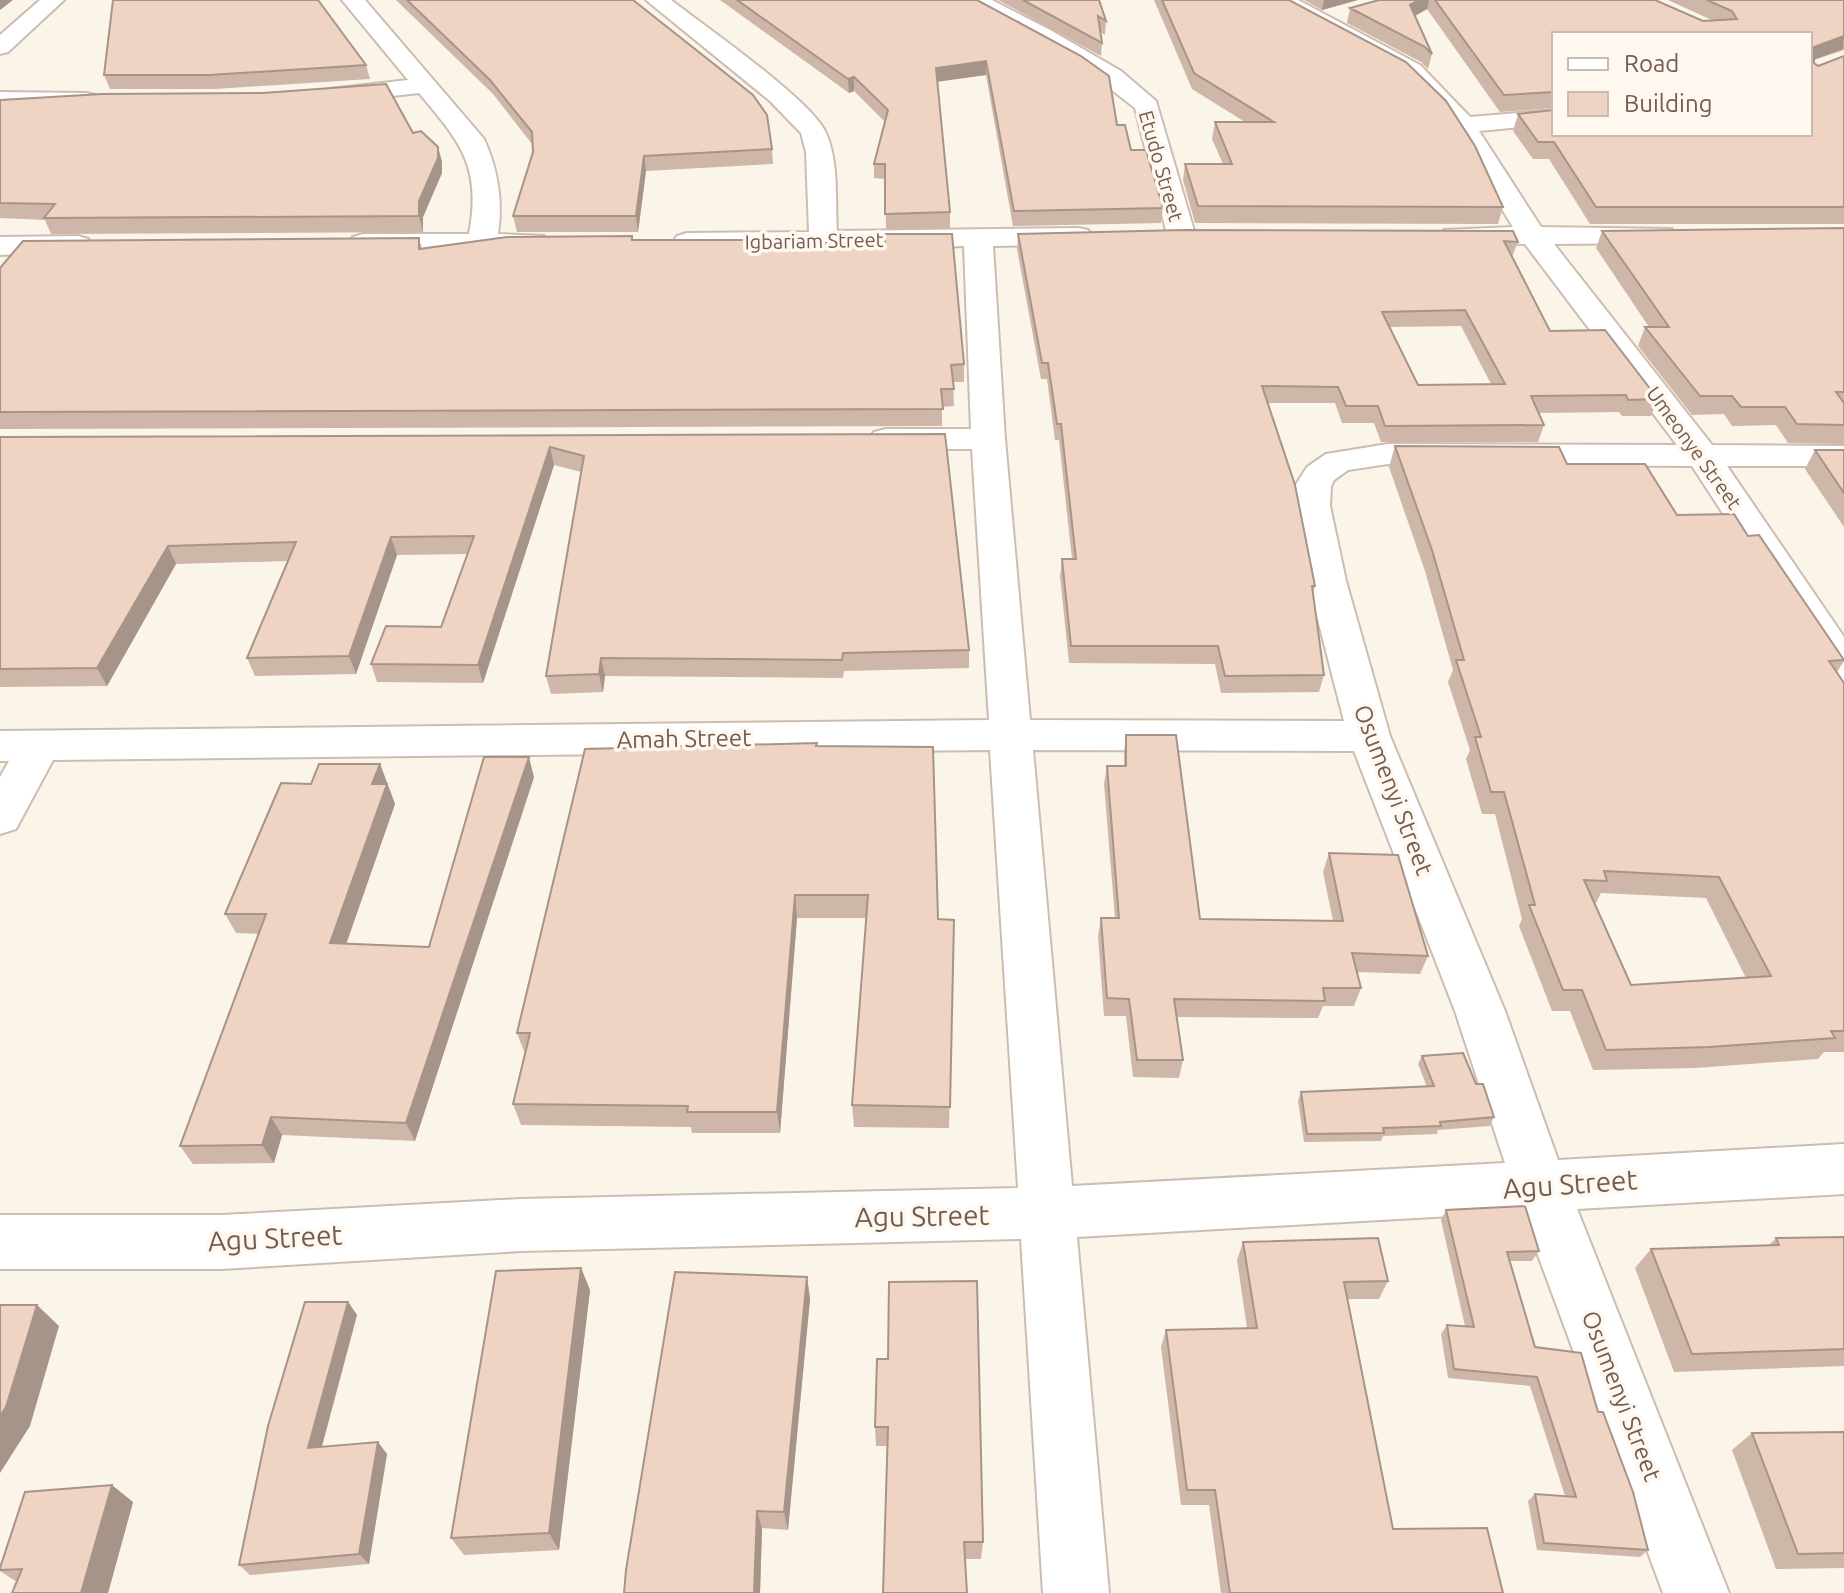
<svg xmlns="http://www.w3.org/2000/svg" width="1844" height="1593" viewBox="0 0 1844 1593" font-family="Ubuntu,sans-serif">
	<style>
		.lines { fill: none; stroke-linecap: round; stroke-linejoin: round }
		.minor-casing { stroke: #cdbdb0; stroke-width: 4 }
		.minor { fill: #fff; fill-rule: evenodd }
		.wall { fill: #ceb6a8; fill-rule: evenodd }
		.shaded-wall { fill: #a79488 }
		.building { fill: #efd4c3; stroke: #a79488; stroke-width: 2; fill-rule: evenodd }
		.labels { text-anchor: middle; stroke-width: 7; stroke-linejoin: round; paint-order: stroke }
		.far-street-label { font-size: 20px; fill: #745c4e; stroke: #fef8f0 }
		.street-label { font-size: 24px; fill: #745c4e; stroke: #fef8f0 }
		.near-street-label { font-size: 28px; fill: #745c4e; stroke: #fef8f0 }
	</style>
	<rect width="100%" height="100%" fill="#fbf4e9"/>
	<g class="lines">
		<defs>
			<path id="minor" d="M40,0H64L8,52L0,54V35Z
				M342,0H365L484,139C498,170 503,200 498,234L544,236L548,242L544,248L363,252L353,249L349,243L353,237L363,234H469C482,166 460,142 419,93L330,103L321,101L318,96L321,91L330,89L408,80Z
				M646,0H671C703,25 813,101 826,133C839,162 835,200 837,231L1078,228L1088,230L1092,236L1088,242L1078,244L993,246L1005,439L1030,720L1344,721L1308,581L1294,506L1295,486L1307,467L1326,454L1388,444L1677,445L1525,244L1444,242L1440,236L1444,230L1513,227L1444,115L1404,75L1274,5L1271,0H1298L1420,65L1470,117L1554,110V124L1479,131L1541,227L1672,229L1676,235L1672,241L1662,243L1554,244L1712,445L1844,446V466H1727L1844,637V682L1830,678L1692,466L1388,464L1348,470L1334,480L1331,486L1330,506L1346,581L1390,736L1505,1011L1558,1160L1844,1144V1194L1577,1209L1729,1593H1663L1522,1212L1077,1237L1109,1593H1043L1021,1239L521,1251L221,1269H0V1215H221L521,1199L1018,1188L990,750L53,760L16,829L0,834V777L9,761H0V731L989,720L972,449H886L874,446L869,439L874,432L886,429H971L964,246L824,251L677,248L673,242L677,236L687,233L809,232L806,152L801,133L770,101ZM1033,750L1354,751L1455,1011L1505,1163L1072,1186Z
				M965,0H992L1050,30L1121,71L1156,101L1195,234L1191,240L1181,242L1171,240L1167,234L1135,108L1082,67L968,5Z
				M0,92L86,93L95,95L98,100L95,105L86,107L0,106Z
				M78,236L88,239L92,245L88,251L0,255V237Z"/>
		</defs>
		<use href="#minor" class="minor-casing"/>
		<use href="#minor" class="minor"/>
	</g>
	<path class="wall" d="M396,0H633L772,149L773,164L646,171L638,232H517L513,216L533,152L532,144L493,94Z
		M720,0H977L1117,125L1163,208L1161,223L1013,226L986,75L937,81L950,212V228L886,229L885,179L874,178V164L885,122L854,91L849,93Z
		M998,0H1099L1106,21L1105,35L1101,32L1102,43L1101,56Z
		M1154,0H1289L1503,207L1498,224L1195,223L1183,180L1185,164H1223L1212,139L1215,122H1245L1192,89Z
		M1304,0H1358L1322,10Z
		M1379,0H1655L1703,21H1714L1668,0H1844V50L1814,60V63L1818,66L1844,56V224H1590L1549,159H1533L1513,131L1518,114L1810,134L1554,34V108L1500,112L1427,9L1415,16L1432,54L1428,69L1421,62L1347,23L1350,8Z
		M366,65L370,79L214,89H110L104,75Z
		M0,100L413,133L438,147L442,162V173L423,217V232L51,234L45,220L0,218Z
		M1844,228V444L1788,443L1776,425L1732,426L1724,414L1692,415L1638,346L1645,327H1649L1596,248L1602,231Z
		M1018,234L1518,242L1512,257L1550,331L1658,399L1651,416H1622L1619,412L1539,413L1544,425L1538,442H1381L1374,423H1342L1335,403H1267L1315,586L1313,592L1324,675L1319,692L1221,693L1215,664L1069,663L1060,576L1062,559H1072L1059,440H1055L1047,379H1041L1017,249ZM1461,326L1491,384L1418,385L1389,327Z
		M419,238L422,249L633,240L748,243L964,364V382H953L954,406L942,407V426L0,429V268Z
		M945,434L969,650V668L844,671L843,678L605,676L603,692L551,694L546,676L581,472L554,465L483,683L377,682L371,664L441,627L467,554L397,555L356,674L255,676L247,658L288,561L176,564L107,686L0,687V437Z
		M1395,446L1567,464L1677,515L1748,536L1844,661L1837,672L1844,683V1052H1824L1818,1059L1695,1068L1593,1070L1570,1011H1552L1519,926L1522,919L1495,814H1482L1466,759L1470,750L1448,682L1453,670L1425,571L1389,467ZM1601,893L1706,898L1746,978L1631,985L1594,903H1596Z
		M1815,450H1844V527L1805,469Z
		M1126,735L1200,919L1333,921L1323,872L1329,853L1428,956L1420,974L1357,972L1361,988L1354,1006H1323L1318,1018L1177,1017L1183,1060L1179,1078L1133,1077L1126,1016H1104L1098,936L1101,918H1115L1104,784L1107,766H1124V753Z
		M817,746L938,919L954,920L949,1128L854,1127L852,1105L866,918H797L780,1133H692L691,1127L521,1125L513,1104L525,1054L517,1033Z
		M380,764L395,804L346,943L429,947L534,777L415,1141L282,1135L274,1163L193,1164L180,1146L259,934L236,933L225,914L311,784Z
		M1422,1056L1476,1084L1494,1117L1490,1126L1438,1130L1437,1134L1383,1136L1381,1141L1304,1142L1298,1101L1301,1092L1427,1087L1418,1064Z
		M1446,1210L1539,1251L1532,1261H1509L1535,1347L1598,1412L1648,1550L1640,1557L1537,1550L1528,1501L1535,1494L1565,1496L1530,1386L1448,1378L1441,1334L1447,1325L1465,1326L1441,1220Z
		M1844,1237V1366L1674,1372L1635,1268L1651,1249L1769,1245L1776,1238Z
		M1243,1242L1388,1281L1379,1299H1347L1393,1529L1503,1593H1221L1209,1505H1181L1161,1347L1166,1330L1247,1328L1237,1260Z
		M581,1268L590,1290L559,1550L464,1555L451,1538Z
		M807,1277L810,1299L788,1530L762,1528L760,1593H624Z
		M348,1302L357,1315L322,1447L387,1454L369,1564L250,1575L239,1565Z
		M877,1359L983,1542L981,1559H965L887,1446H876L875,1427Z
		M1844,1432V1568L1776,1569L1732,1450L1752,1433Z
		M133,1502L108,1593H12L17,1582L0,1571V1568Z"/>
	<path class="shaded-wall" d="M0,0H13L0,10Z
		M1324,0H1358L1322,10Z
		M1419,0H1429L1427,9L1406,21L1410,5Z
		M1844,36L1843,49L1810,61L1814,47Z
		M986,61V75L936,82V68Z
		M854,77V91L849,93L848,79Z
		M438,147L442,162V173L423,217V232L419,216V201Z
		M644,156L646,171L638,232L636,216Z
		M550,447L554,465L483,683L478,665Z
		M391,537L397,555L356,674L349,656Z
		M168,546L176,564L107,686L97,668Z
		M601,658L605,676L603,692L599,674Z
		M529,757L534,777L415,1141L406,1123Z
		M380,764L395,804L340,962L330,943L372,784Z
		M795,895L797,918L780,1133L777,1112Z
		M271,1117L282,1135L274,1163L262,1145Z
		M581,1268L590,1290L559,1550L549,1533Z
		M807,1277L810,1299L788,1530L784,1512Z
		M348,1302L357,1315L318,1460L308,1448Z
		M37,1305L59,1326L30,1426L0,1473V1416Z
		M378,1442L387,1454L369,1564L359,1554Z
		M112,1485L133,1502L108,1593H81Z
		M757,1511L762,1528L760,1593H754Z"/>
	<path class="building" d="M113,0H318L366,65L209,75H104Z
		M407,0H633L753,95L767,115L772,149L644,156L636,216H513L533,152L532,132L490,80Z
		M737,0H977L1081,56L1109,76L1117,125H1125L1131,150H1146L1163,208L1014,211L986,61L936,68L950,212L885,214V164H874L888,110L854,77L848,79Z
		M1023,0H1099L1106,21L1098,16L1102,43Z
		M1162,0H1289L1406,62L1446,101L1475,146L1503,207L1198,206L1185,164H1232L1215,122H1274L1194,73Z
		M1379,0H1419L1410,5L1432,54L1425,47L1350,8Z
		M1435,0H1655L1703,21L1737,19L1732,11L1707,0H1844V36L1814,47V63L1818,66L1844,56V207H1596L1554,142H1538L1518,114L1554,110V134H1810V34H1554V92L1504,95Z
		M386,84L413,133L421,131L438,147V158L419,201V216L44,218L55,204L0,203V100L102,94L263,93Z
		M1844,228V392H1836L1844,403V425L1797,424L1785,407H1741L1732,396H1700L1645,327H1669L1602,231Z
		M1183,230L1513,231L1518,242L1504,241L1550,331L1605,330L1658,399L1628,400L1626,395L1531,396L1544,425L1385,426L1378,406H1346L1338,387L1262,386L1295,485L1315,586H1312L1324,675L1225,676L1218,646H1071L1062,559H1076L1061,424H1057L1048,363H1042L1018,234ZM1465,310L1505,384L1418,385L1382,312Z
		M885,234H952L964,364L951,365L954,389H941L943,409L0,412V268L23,241L419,238V249L507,237L632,236V240H747V243H885Z
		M945,434L969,650L843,653L842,660L601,658L599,674L546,676L584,456L550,447L478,665L371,664L386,626L441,627L474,536L391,537L349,656L247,658L296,542L168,546L97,668L0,669V437Z
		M1395,446L1559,447L1567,464H1645L1677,515L1734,514L1748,536L1759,535L1844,660L1829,661L1844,683V1031H1831L1835,1038L1709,1047L1606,1050L1582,990H1563L1529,905H1535L1504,792H1491L1475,737H1481L1456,660H1464L1432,550ZM1604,871L1719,877L1771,976L1631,985L1584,880L1607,881Z
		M1815,450H1844V493Z
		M1126,735H1176L1200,919L1343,921L1329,853L1398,855L1428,956L1352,953L1361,988H1323L1325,1001L1174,999L1183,1060H1137L1129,999L1107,998L1101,918H1119L1107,766H1126Z
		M817,743L816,746L933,747L938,919L954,920L950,1107L852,1105L868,895H795L777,1112H687L688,1106L513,1104L530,1033H517L585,749Z
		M484,757H529L406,1123L271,1117L262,1145L180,1146L266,914H225L281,783L311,784L319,764H380L372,784H387L330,943L429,947Z
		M1463,1053L1476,1084H1483L1494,1117L1440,1122L1441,1126L1383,1128L1384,1133L1307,1134L1301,1092L1434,1086L1422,1056Z
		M1525,1206L1539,1251L1507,1252L1535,1347L1581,1353L1598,1412H1603L1633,1492L1648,1550L1544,1543L1535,1494L1576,1497L1537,1377L1454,1369L1447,1325L1474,1327L1446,1210Z
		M1844,1237V1349L1692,1354L1651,1249L1779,1245L1776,1238Z
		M1378,1238L1388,1281L1344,1282L1393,1529L1487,1528L1503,1593H1230L1215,1490H1187L1166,1330L1257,1328L1243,1242Z
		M581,1268L549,1533L451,1538L496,1271Z
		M675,1272L807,1277L784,1512L757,1511L754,1593H624L626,1570Z
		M977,1281L983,1542H964L967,1593H883L888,1427H875L877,1359H888L889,1282Z
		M305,1302H348L308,1448L378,1442L359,1554L239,1565L268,1426Z
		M0,1305H37L6,1407L0,1416Z
		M1844,1432V1553L1798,1554L1752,1433Z
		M112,1485L81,1593H12L22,1569L0,1570V1568L25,1492Z"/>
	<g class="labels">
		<g class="far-street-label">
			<text transform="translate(1161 166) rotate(74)" y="7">Etudo Street</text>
			<text transform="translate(814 241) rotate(-1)" y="7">Igbariam Street</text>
			<text transform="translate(1694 448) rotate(54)" y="7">Umeonye Street</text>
		</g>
		<g class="street-label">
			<text transform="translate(684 739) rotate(-1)" y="8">Amah Street</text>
			<text transform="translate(1393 790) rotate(69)" y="8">Osumenyi Street</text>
			<text transform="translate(1621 1396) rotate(69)" y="8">Osumenyi Street</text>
		</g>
		<g class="near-street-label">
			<text transform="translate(1570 1184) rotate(-4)" y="10">Agu Street</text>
			<text transform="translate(922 1216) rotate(-1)" y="10">Agu Street</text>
			<text transform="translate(275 1238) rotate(-3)" y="10">Agu Street</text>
		</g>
	</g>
	<rect x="1552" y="32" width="260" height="104" fill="#fef8f0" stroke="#c7baaf" stroke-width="2"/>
	<rect x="1568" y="58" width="40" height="12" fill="#ffffff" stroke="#c7baaf" stroke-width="2"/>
	<text x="1624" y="72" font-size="24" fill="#745c4e">Road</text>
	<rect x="1568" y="92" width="40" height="24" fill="#efd4c3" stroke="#c7baaf" stroke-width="2"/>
	<text x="1624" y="112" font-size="24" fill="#745c4e">Building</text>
</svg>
